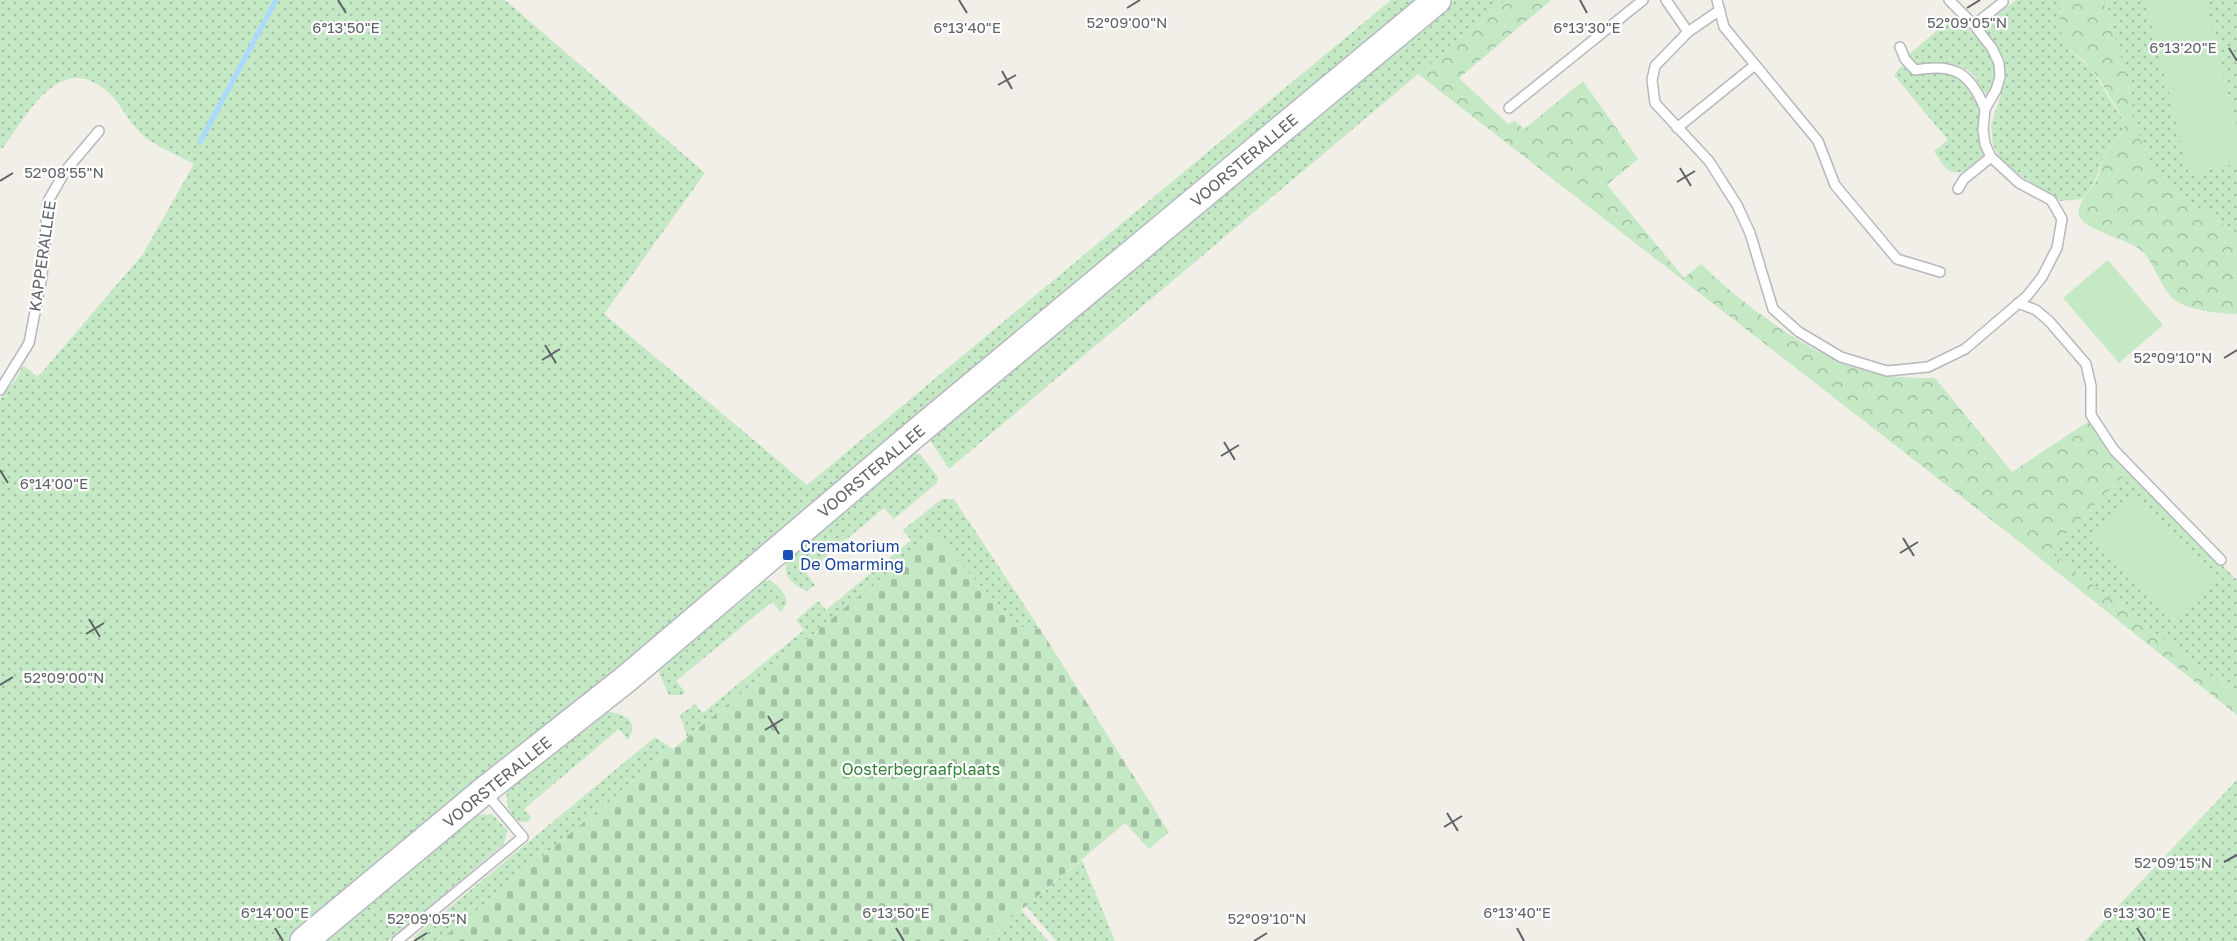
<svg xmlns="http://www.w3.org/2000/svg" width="2237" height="941" viewBox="0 0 2237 941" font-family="'Golos Text',sans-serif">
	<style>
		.grass { fill: url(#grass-dots) }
		.forest { fill: url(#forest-crowns) }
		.cemetery { fill: url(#cemetery-stones) }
		.garden { fill: #c5e8c5 }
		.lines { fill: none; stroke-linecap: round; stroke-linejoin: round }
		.stream { stroke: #aadaff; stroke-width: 5 }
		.lane-casing { stroke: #b5b8bc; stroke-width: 12 }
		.secondary-casing { stroke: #b6babf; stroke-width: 30 }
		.lane { stroke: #fff; stroke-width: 9 }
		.secondary { stroke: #fff; stroke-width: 27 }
		.ticks { fill: none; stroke: #5f6368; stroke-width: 2 }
		.transit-dot { fill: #1a4fb4; stroke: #fff; stroke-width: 2 }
		.labels { text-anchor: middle; stroke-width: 4.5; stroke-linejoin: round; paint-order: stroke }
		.street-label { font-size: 16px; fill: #5f6368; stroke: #fff }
		.transit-label { font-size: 16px; fill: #164399; stroke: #fff; text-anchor: start }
		.park-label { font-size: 16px; fill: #348238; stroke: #fff }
		.ticks-label { font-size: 15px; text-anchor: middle; fill: #5f6368; stroke: #fff; stroke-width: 4.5; stroke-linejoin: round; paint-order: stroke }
	</style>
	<defs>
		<pattern id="grass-dots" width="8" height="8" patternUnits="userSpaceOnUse" patternTransform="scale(1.5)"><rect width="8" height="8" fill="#c5e8c5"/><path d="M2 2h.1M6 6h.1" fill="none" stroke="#a3c0a4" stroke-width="1.8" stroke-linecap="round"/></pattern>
		<pattern id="forest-crowns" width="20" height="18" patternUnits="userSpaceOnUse" patternTransform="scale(1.5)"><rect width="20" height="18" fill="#c5e8c5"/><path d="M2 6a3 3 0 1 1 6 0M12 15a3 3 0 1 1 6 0" fill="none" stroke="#a3c0a4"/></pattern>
		<pattern id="cemetery-stones" width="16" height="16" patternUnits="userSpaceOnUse" patternTransform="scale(1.5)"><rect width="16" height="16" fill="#c5e8c5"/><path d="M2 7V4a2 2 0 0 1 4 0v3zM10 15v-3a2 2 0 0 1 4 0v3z" fill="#a3c0a4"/></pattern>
	</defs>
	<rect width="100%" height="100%" fill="#f1efe8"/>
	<path class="grass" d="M0,0H505L705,173L604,314L807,485L1391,0H1419L299,941H0V399L18,376L23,365L38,377L143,254L194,164C178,155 159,148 145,137C130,126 123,106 110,94C61,47 27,115 2,149L0,148Z
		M1454,0H1506L949,469L930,440L935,431Z
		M2016,0H2065L2060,11L2069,50L2090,67L2125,123C2122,142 2111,141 2104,156C2096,175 2098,181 2082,199L2061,201L2024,178L2002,161L1993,145L1991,125L2001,94L2005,60L1982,26Z
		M2103,0H2237V233L2167,187L2153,170L2137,130L2127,77Z
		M1954,16C1970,32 1999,52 1995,77C1994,83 1990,89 1988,95C1981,91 1979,82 1974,76C1957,57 1936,65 1914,65L1906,57Z
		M1902,66C1922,84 1948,61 1966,81C1970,86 1977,95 1978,101C1980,113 1978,126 1980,138C1980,144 1985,150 1983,156C1979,167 1959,177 1948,170C1943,166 1938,157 1934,151L1948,140L1894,75Z
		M911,453L920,454L938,477L937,483L894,519L884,508L806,573L815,585L807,591C790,584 781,574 788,555Z
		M2128,471L2237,580V696L2049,551Z
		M942,499H954L1040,629L1019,627L954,557L935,535L687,737L680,715L695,704L703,713L804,630L796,620L818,601L826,610L911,540L903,530Z
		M770,580C778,586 786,593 787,603L781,612L772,602L676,681L685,692L682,695H669L659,673L661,665L756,582Z
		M601,711C618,712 642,717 628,740L619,729L524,809L531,817L529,821C514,827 504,805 507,792Z
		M655,737L673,749L439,941H416L414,937Z
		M2237,780V941H2085Z
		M492,814L507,830L504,844L388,941H324L477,815Z
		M1082,860L1115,941H1056L1026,906Z
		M1021,910L1048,941H984Z"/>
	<path class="forest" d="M1506,0H1551L1459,78L1508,124L1515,121L1524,129L1583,81L1638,159L1607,185L1684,278L1701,264C1739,301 1792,341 1840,362C1869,375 1905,379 1935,378L2012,472L2089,421L2107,450L2128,471L2049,551L2237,696V715L2012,536L1418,74Z
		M2065,0H2103L2127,77L2137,130L2153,170L2167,187L2237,233V314C2220,314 2188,310 2175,300C2168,295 2163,285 2159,278C2154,269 2149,257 2142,251C2129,239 2082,230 2079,215C2077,200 2092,191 2097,179C2101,171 2101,160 2106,153C2114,140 2122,141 2125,123C2118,109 2100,79 2090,67C2084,59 2075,55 2069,49C2057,36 2058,14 2065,0Z"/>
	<path class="cemetery" d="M935,534L954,557L1019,627L1040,629L1169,832L1149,849L1125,823L984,941H439Z"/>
	<path class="garden" d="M2146,0H2205L2237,129V163L2189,175Z
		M2108,260L2163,325L2119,363L2063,298Z
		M2134,494L2216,576L2172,620L2090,537Z"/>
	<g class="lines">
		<path class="stream" d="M200,142L276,0"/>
		<defs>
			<path id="lane" d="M1666,0L1688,32
				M1717,0L1724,27L1818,141L1835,185L1897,259L1940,272
				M1720,10L1688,32L1655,66L1652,80L1655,103L1709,161L1737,205L1750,233L1773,309L1799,332L1841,357L1887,371L1928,367L1965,349L2027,296L2042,277L2057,248L2062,219L2051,200L2019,183L1991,157L1985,144L1983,129L1985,109L1996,90L2000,77L1999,63L1992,48L1974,25L1949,0
				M1974,25L2003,2
				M1900,47L1905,59L1915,70C1954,63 1970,72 1985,109
				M1509,108L1643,0
				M1677,128L1755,65
				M1958,189L1964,179L1991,157
				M2018,303L2036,310L2049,321L2086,364L2091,386V415L2114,450L2221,560
				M0,390L29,343L42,276L48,201L66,170L99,131
				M397,941L523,837L485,792"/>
			<path id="secondary" d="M304,941L484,791L626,679L916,433L1437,0"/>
		</defs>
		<use href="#lane" class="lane-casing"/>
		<use href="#secondary" class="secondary-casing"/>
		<use href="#lane" class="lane"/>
		<use href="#secondary" class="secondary"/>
	</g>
	<path class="ticks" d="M338,0L346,13M959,0L967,13M1580,0L1587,13M1127,8L1140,0M1967,8L1980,0M2229,48L2237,61M1002,71L1012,89M998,85L1016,75M1680,168L1691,186M0,181L13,173M1677,182L1695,171M545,345L556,363M2224,358L2237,350M542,360L560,349M1224,442L1235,460M1221,456L1239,445M0,470L8,483M1903,538L1914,556M1900,553L1918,542M89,619L100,637M86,634L104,623M0,685L13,677M768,716L779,734M765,730L783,719M1447,813L1458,831M1444,827L1462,816M2224,862L2237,855M275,928L283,941M896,928L904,941M1517,928L1524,941M2137,928L2145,941M414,941L427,933M1254,941L1267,933"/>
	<rect class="transit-dot" x="782" y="549" width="12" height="12" rx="3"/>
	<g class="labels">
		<g class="street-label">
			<text transform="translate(1244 160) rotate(-40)" y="6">VOORSTERALLEE</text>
			<text transform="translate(42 256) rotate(-82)" y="6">KAPPERALLEE</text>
			<text transform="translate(871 471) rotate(-40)" y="6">VOORSTERALLEE</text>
			<text transform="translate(497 782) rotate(-39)" y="6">VOORSTERALLEE</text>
		</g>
		<g class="transit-label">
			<text x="800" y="552">Crematorium<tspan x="800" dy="18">De Omarming</tspan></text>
		</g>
		<g class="park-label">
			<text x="921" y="775">Oosterbegraafplaats</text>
		</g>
	</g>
	<g class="ticks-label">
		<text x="1127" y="28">52°09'00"N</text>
		<text x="1967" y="28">52°09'05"N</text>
		<text x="346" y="33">6°13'50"E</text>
		<text x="967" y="33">6°13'40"E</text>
		<text x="1587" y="33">6°13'30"E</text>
		<text x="2183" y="53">6°13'20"E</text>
		<text x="64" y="178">52°08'55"N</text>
		<text x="2173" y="363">52°09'10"N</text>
		<text x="54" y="489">6°14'00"E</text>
		<text x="64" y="683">52°09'00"N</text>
		<text x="2173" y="868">52°09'15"N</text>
		<text x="275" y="918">6°14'00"E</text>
		<text x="896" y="918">6°13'50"E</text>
		<text x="1517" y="918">6°13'40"E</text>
		<text x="2137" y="918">6°13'30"E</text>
		<text x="427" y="924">52°09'05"N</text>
		<text x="1267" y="924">52°09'10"N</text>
	</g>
</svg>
